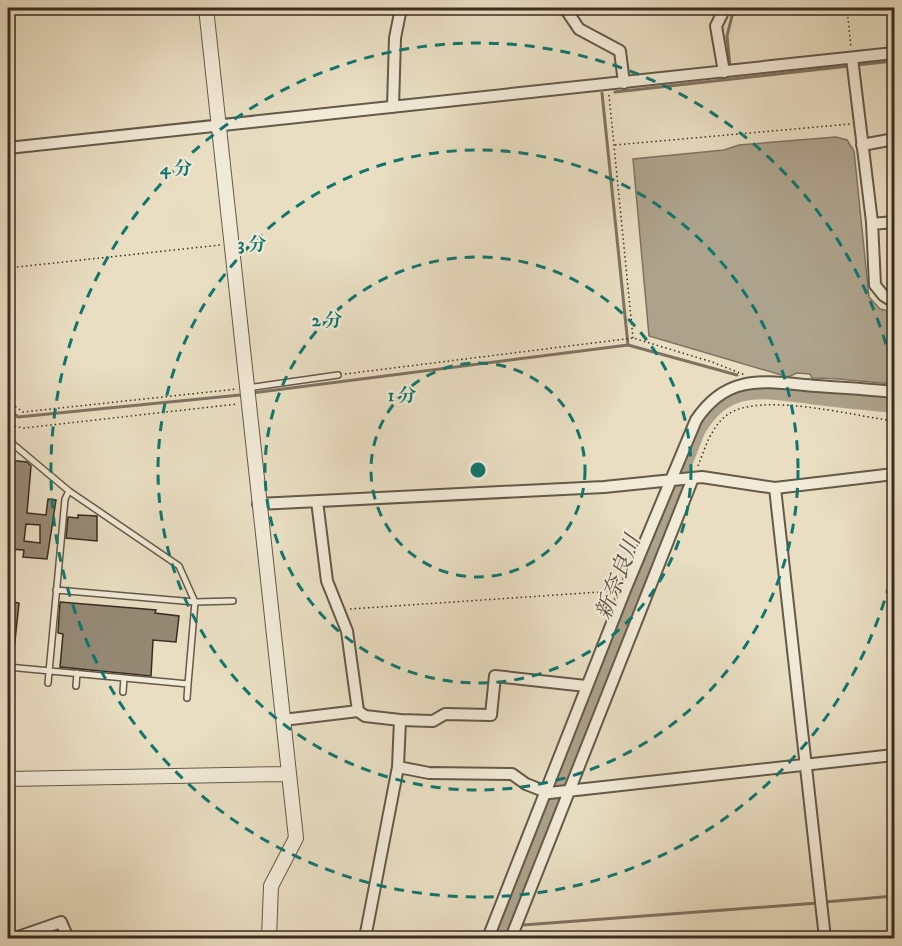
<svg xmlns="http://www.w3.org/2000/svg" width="902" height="946" viewBox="0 0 902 946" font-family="'IM FELL DW Pica','Noto Serif JP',serif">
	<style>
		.water { fill: #ada28b; stroke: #7f7360; stroke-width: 1.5 }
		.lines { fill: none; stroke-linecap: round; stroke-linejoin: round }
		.stream { stroke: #7f7360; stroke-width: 3 }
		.river { stroke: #ada28b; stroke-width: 16 }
		.building { fill: #958974; stroke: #392d1f; stroke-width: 1.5; fill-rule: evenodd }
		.service-casing { stroke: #655948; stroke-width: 8 }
		.minor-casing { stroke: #655948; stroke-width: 14 }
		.tertiary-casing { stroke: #655948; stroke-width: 16 }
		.path { stroke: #392d1f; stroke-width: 1.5; stroke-dasharray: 1.5 3; stroke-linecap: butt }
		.service { stroke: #f1ead7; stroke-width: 5 }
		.minor { stroke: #f1ead7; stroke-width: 10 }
		.tertiary { stroke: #f1ead7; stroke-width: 14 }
		.ring { fill: none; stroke: #0f766e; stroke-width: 3; stroke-dasharray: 10 8 }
		.labels { text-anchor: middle; stroke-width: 4.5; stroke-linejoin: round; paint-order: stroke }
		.water-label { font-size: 22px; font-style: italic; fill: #5c503f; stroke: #f1ead7 }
		.centre { fill: #0f766e; stroke: #f1ead7; stroke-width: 3 }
		.ring-label { font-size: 18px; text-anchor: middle; font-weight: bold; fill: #0f766e; stroke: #f1ead7; stroke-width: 4.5; stroke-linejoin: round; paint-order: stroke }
	</style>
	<rect width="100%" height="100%" fill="#e9dec2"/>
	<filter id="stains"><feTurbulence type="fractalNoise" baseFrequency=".00333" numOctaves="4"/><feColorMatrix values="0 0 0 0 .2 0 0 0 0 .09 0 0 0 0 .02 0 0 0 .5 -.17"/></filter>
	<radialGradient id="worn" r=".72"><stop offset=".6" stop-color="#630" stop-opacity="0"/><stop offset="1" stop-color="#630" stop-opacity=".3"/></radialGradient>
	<path class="water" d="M836,137L847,140L854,151L869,297L880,309L894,312V384C866,382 840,378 812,378L810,374L797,373L788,377L649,336L633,159L724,150L739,145Z"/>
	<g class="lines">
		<path class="stream" d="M856,65L894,61
			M730,67L727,36L734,8
			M615,92L849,66
			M602,93L628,345
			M252,393L628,345L737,375
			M8,409L18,417L240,395
			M825,902L894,896
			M523,925L818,903"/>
		<path class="river" d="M499,938L697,431C725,381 761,390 811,396C838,400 867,402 894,405"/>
	</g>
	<path class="building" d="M8,460L27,462L31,466L27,513L46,515L48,499L56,500L47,559L23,557L24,550L8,549ZM26,524L40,525V543L24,541Z
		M78,515L97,516V541L66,538L68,517L78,518Z
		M8,601L19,603L14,650L8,649Z
		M60,602L156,610L155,613L179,616L176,642L153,640L151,676L60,667L63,634L58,633Z"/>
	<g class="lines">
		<defs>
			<path id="service" d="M247,388L338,375
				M8,440L69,491L179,566L195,602L233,601
				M8,667L188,684L195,602L56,590
				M48,683L65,499L69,491
				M76,686L77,673
				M123,692L124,678
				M187,698L188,684"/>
			<path id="minor" d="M565,8L579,29L620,51L624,83
				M852,58L872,222L875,285L883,295L894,302
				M724,72L716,26L725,8
				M393,107L395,38L401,8
				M862,145L894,139
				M8,148L894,53
				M872,224L894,222
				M775,488L825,938
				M317,501L327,581L347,631L358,711
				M258,504L604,487L702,477L775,488L894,474
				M283,720L358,711L365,716L400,720L398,767L365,938
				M400,720L433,721L445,714L491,715L495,676L586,686
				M398,767L429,773L512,774L526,784L549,793L894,755
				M15,938L61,922L68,938
				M488,938L625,590L696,420C728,372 766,382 816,386C842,388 868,389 894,392
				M511,938L693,478"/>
			<path id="tertiary" d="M206,8L296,838L271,886L269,938
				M8,779L288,774"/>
		</defs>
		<use href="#service" class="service-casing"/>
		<use href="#minor" class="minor-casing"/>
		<use href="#tertiary" class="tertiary-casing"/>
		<path class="path" d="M847,8L851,48
			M609,95L633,338
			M615,145L850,124
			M8,268L220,245
			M345,374L633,338L712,362L745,375
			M8,401L23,412L237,389
			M8,420L16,427L24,428L238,404
			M698,466C705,448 711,427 727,415C759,391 854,416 894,421
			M350,609L615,591"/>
		<use href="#service" class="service"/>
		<use href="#minor" class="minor"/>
		<use href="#tertiary" class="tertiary"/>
	</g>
	<g class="ring">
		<circle cx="478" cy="470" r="107"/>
		<circle cx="478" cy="470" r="213"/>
		<circle cx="478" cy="470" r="320"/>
		<path d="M894 566A427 427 0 1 1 894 374"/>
	</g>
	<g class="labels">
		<g class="water-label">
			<text transform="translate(617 577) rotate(-69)" y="8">新奈良川</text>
		</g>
	</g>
	<circle cx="478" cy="470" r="9" class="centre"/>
	<g class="ring-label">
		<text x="176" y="174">4 分</text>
		<text x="252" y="250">3 分</text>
		<text x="327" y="326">2 分</text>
		<text x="402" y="401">1 分</text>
	</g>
	<rect width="902" height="946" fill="none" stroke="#e9dec2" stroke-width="30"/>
	<rect x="9" y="9" width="884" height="928" fill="none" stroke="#392d1f" stroke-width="3"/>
	<rect x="15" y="15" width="872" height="916" fill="none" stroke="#392d1f" stroke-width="1.5"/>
	<rect width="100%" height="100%" filter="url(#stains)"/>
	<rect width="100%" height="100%" fill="url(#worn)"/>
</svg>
